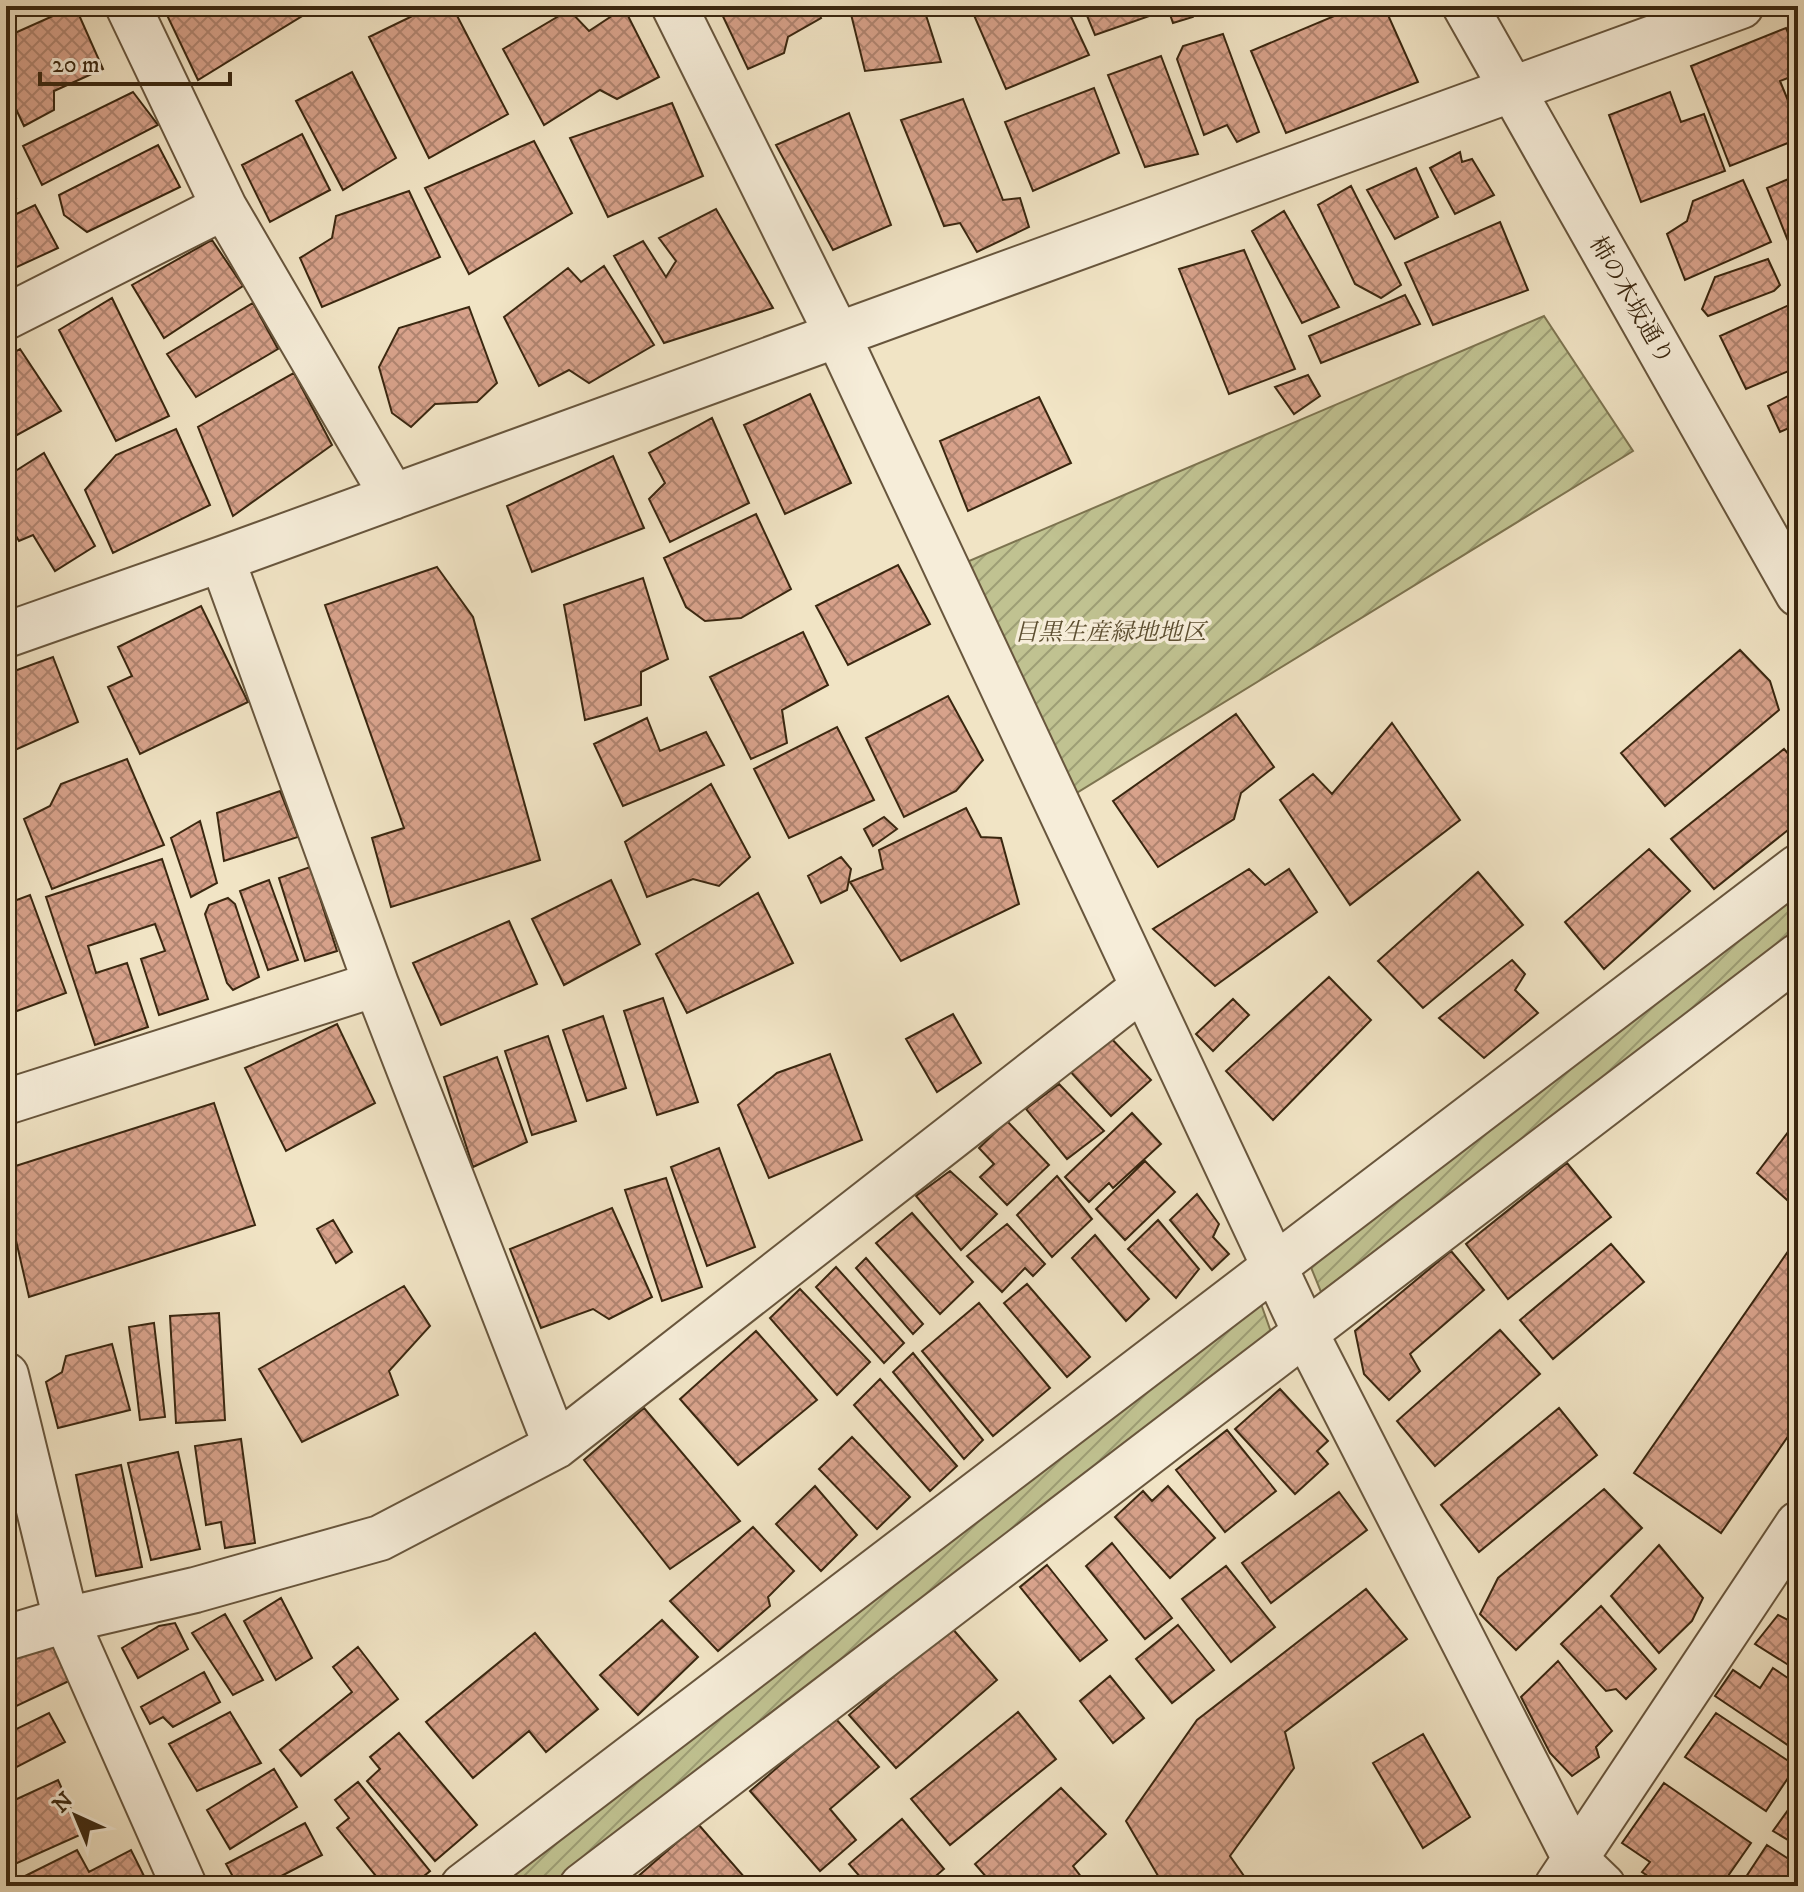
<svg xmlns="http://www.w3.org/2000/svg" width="1804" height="1892" viewBox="0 0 1804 1892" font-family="'IM FELL DW Pica','Noto Serif JP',serif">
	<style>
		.garden { fill: url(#garden-furrows); stroke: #7d7450; stroke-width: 2 }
		.building { fill: url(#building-cross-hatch); stroke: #3a2710; stroke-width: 2 }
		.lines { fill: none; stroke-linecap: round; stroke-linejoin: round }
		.minor-casing { stroke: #68563d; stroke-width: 48 }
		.minor { stroke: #f6edd9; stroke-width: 44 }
		.labels { text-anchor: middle; stroke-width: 7; stroke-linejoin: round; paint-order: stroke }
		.street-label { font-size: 24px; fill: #3a2710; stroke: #f6edd9 }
		.park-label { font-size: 24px; font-style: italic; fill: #5c4e30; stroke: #f6edd9 }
	</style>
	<defs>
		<pattern id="garden-furrows" width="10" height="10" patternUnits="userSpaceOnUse" patternTransform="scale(2)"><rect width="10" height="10" fill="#c0c291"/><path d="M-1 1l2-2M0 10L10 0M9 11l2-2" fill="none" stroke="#9d9e75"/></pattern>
		<pattern id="building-cross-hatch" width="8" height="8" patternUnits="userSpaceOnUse" patternTransform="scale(2)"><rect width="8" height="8" fill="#d8a28b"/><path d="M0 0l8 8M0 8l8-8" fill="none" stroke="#b08470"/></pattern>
	</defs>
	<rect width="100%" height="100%" fill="#f1e4c5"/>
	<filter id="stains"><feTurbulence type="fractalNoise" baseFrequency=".0025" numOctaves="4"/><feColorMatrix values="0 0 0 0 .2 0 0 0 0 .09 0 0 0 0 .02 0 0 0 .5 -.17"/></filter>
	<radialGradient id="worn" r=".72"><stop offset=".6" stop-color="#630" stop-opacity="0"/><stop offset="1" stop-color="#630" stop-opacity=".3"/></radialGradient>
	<path class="garden" d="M1544,316L1633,451L1057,805L948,570Z
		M1798,890V931L1321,1292L1308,1260Z
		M1260,1301L1271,1332L548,1886H499Z"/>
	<path class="building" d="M75,6L103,69L54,91V110L24,126L6,88V37Z
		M180,6H304L307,13L198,80L166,13Z
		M433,6H452L508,114L429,158L369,37Z
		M718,6H815L821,18L788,37L784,53L748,69Z
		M849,6H923L941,62L865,71Z
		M970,6H1066L1089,55L1006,89Z
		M1083,6H1154L1158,13L1095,35Z
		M1167,6H1202L1193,17L1173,23Z
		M1358,6H1384L1418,82L1286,133L1251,51Z
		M624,8L659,77L617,99L600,90L544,125L503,49L569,10L589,31Z
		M1786,28L1798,58V74L1780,81L1798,125V139L1730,166L1691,66Z
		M1223,34L1259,132L1237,142L1227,125L1204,135L1177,59L1183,46Z
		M1161,56L1198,154L1145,167L1108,75Z
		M352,72L396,158L343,190L296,101Z
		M1094,88L1119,153L1033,191L1005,122Z
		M133,92L158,125L42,185L23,146Z
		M1670,92L1681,122L1704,114L1725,171L1641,202L1609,115Z
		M963,99L1003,200L1020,198L1029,227L977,252L960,223L944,226L901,120Z
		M672,103L703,176L608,217L570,138Z
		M849,113L891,225L833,250L776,145Z
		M302,134L330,190L270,222L242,165Z
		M534,141L572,213L469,274L425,188Z
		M158,145L180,187L87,232L64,215L59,195Z
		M1460,152L1462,162L1472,159L1494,195L1455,214L1430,168Z
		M6,155L14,168L7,181L16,198L6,203Z
		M1416,168L1438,217L1395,239L1367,190Z
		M1798,175V266L1767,188Z
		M1743,180L1771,242L1685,280L1667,234L1687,221L1693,201Z
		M1351,186L1401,285L1381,298L1355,284L1318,205Z
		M409,191L440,257L322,307L300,258L332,238L336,216Z
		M35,205L58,248L6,272V219Z
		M716,209L773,308L664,343L614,256L643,241L666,277L676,261L659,238Z
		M1284,211L1339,307L1302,323L1252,231Z
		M1500,222L1528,290L1433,325L1405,263Z
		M212,240L243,286L164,338L132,285Z
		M1244,250L1295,369L1229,394L1179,269Z
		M1768,259L1780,285L1774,291L1708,316L1702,309L1715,277Z
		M604,266L654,345L589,383L569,370L539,386L504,317L568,268L581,282Z
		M1405,295L1420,324L1321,363L1309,336Z
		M112,298L169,416L116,441L59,330Z
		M1798,301V367L1746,389L1720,336Z
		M253,303L278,349L196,397L167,354Z
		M469,307L497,383L477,402L435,404L411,427L392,413L379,367L399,328Z
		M20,349L61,411L6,441V357Z
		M294,373L332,445L233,516L198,427Z
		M1308,375L1320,396L1294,414L1275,387Z
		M1798,391V424L1780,432L1768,406Z
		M810,394L851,483L785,514L744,425Z
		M1039,397L1071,463L968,511L940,441Z
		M712,418L749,503L670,542L649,499L665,483L649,453Z
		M176,429L210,505L113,553L85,490L116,455Z
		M44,453L95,546L55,571L33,535L19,541L6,519V477Z
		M613,456L644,528L532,572L507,506Z
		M756,514L791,589L741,618L705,621L686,607L664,558Z
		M898,565L930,624L848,665L816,606Z
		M437,567L473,617L540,860L391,907L372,838L404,828L325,605Z
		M643,578L668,659L641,672V705L585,720L564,605Z
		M201,606L248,702L140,754L108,687L132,676L118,647Z
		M803,632L828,685L782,710L787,743L751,759L710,677Z
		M1740,650L1770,681L1779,710L1665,806L1621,753Z
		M53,657L78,722L6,754V674Z
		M948,696L983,760L956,791L904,817L866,738Z
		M1236,714L1274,767L1241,793L1234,819L1158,867L1113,801Z
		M647,718L660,751L706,732L724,765L623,806L594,744Z
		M1392,723L1460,820L1350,905L1280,800L1313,774L1332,794Z
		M837,727L874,800L789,838L754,769Z
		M1784,749L1798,765V822L1714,889L1671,839Z
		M127,759L164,845L52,889L24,819L50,806L61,784Z
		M711,784L750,857L719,886L693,879L647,897L625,842Z
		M280,791L298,837L224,861L217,813Z
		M966,808L981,837L1001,838L1019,904L901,961L850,882L883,869L879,850Z
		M884,817L897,829L873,846L864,829Z
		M200,821L217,883L191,897L171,838Z
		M1649,849L1690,891L1604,969L1565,922Z
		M841,857L851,869L847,890L821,903L808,876Z
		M162,859L208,999L159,1015L141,959L165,951L155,924L88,946L96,973L127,963L148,1027L95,1045L46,897Z
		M310,867L337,951L305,961L279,878Z
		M1249,869L1265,885L1289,869L1317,912L1215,986L1153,929Z
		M1478,872L1523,925L1423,1008L1378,961Z
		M269,880L298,960L268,970L240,891Z
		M611,880L640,944L564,985L532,919Z
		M758,893L793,963L687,1013L656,954Z
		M30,895L66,993L6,1015V904Z
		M228,898L235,904L259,977L233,990L227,983L205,914L209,905Z
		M509,921L537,984L441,1025L413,963Z
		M1512,960L1525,974L1515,990L1538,1013L1484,1058L1439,1018Z
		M1329,977L1371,1020L1273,1120L1226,1071Z
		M663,998L698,1102L657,1115L624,1011Z
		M1233,999L1249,1015L1213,1051L1196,1034Z
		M953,1014L981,1063L937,1092L906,1039Z
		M603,1016L626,1088L587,1101L563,1030Z
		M337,1024L375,1103L286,1151L245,1068Z
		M1106,1033L1151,1080L1111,1116L1068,1069Z
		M548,1036L576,1121L532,1135L505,1051Z
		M830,1054L862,1140L769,1178L738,1105L777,1073Z
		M497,1057L527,1142L473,1167L444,1077Z
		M1059,1084L1104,1131L1067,1159L1026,1109Z
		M214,1103L255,1225L29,1297L6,1197V1169Z
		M1132,1113L1161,1144L1113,1188L1109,1183L1089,1202L1065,1177Z
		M1798,1119V1204L1795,1207L1757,1173Z
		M1007,1121L1049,1165L1007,1205L980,1177L994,1164L979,1148Z
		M719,1148L755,1247L707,1266L671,1167Z
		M1145,1161L1175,1192L1125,1240L1096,1209Z
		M1567,1163L1611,1217L1508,1299L1466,1244Z
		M950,1171L997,1214L961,1250L916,1196Z
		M1057,1176L1092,1219L1052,1257L1017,1215Z
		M666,1178L702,1287L662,1301L625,1190Z
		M1197,1194L1219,1224L1213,1237L1229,1254L1212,1270L1170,1220Z
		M612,1208L652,1297L609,1319L593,1309L541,1328L510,1249Z
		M912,1213L973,1282L940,1314L876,1243Z
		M333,1220L352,1252L336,1263L317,1229Z
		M1158,1220L1199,1269L1176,1298L1128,1249Z
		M1007,1224L1045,1264L1033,1276L1025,1268L1002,1292L967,1256Z
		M1095,1235L1149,1299L1126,1321L1072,1258Z
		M1798,1237V1422L1721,1533L1634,1473Z
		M1611,1244L1644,1282L1553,1359L1520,1320Z
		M1451,1251L1484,1290L1410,1354L1420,1371L1389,1400L1364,1374L1355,1331Z
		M866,1258L923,1324L913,1334L856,1268Z
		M836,1267L904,1343L884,1363L816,1287Z
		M1027,1284L1090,1357L1067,1377L1004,1303Z
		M404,1286L430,1326L389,1371L398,1395L302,1442L259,1369Z
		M800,1289L870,1362L837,1395L770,1318Z
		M979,1303L1050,1388L993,1436L922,1351Z
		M219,1313L225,1420L176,1423L170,1316Z
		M154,1323L165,1417L140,1420L129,1327Z
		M1500,1330L1540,1374L1435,1466L1397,1421Z
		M756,1331L817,1400L738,1465L680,1399Z
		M112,1344L130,1410L58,1428L46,1382L62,1372L66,1356Z
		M913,1353L983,1440L964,1459L893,1372Z
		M880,1379L957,1466L930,1491L854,1405Z
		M1280,1389L1328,1441L1317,1451L1328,1464L1295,1494L1235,1429Z
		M644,1408L740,1521L670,1569L584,1460Z
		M1559,1408L1597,1455L1479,1552L1441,1505Z
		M1227,1430L1276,1491L1225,1532L1176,1470Z
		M852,1437L910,1497L877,1529L819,1469Z
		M241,1439L255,1543L225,1548L221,1522L206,1525L195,1446Z
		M178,1452L200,1549L151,1560L128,1463Z
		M121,1465L142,1567L96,1576L76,1475Z
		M815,1486L857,1535L821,1571L776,1524Z
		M1168,1486L1215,1538L1170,1578L1115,1517L1143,1491L1152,1501Z
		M1604,1489L1642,1528L1516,1650L1480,1614L1498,1578Z
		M1339,1492L1367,1530L1271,1603L1242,1563Z
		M753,1527L794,1571L768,1597L770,1606L718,1651L670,1601Z
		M1112,1543L1172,1618L1145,1639L1086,1566Z
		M1659,1545L1703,1598L1692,1621L1659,1653L1611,1596Z
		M1047,1565L1107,1640L1080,1661L1020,1587Z
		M1226,1566L1275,1627L1231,1662L1182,1599Z
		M1366,1589L1407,1639L1285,1732L1294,1768L1230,1856L1251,1886H1164L1126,1821L1197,1720Z
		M281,1598L312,1658L276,1680L244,1621Z
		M1601,1606L1656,1669L1626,1699L1616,1689L1606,1691L1561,1644Z
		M225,1614L263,1680L233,1695L192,1633Z
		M1778,1615L1798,1625V1671L1755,1644Z
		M662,1620L698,1657L638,1715L600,1675Z
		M175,1623L188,1649L138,1678L122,1648L159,1626Z
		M1178,1625L1214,1670L1172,1703L1136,1659Z
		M951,1627L997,1680L896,1768L849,1715Z
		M535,1633L598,1709L546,1752L529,1731L473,1778L426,1722Z
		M49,1637L69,1681L6,1711V1657Z
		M358,1647L398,1699L301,1776L280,1750L352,1692L333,1667Z
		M1558,1661L1612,1731L1596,1747L1599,1757L1572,1776L1550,1753L1521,1697Z
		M1773,1668L1798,1685V1739L1792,1748L1715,1696L1733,1670L1760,1688Z
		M204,1672L220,1702L173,1727L163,1717L150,1724L141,1707Z
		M1110,1676L1144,1718L1113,1743L1080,1701Z
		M230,1712L261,1763L197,1791L169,1744Z
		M1018,1712L1056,1759L950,1845L911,1799Z
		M49,1713L65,1742L9,1771L6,1765V1734Z
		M1716,1713L1796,1766L1766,1811L1685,1757Z
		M835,1718L879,1767L830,1809L856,1840L820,1871L750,1791Z
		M399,1733L477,1825L435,1861L367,1781L380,1769L370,1757Z
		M1423,1734L1470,1817L1423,1848L1373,1763Z
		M274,1769L297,1807L230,1849L207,1810Z
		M58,1780L82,1834L6,1868V1804Z
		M358,1782L430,1871L412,1886H384L337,1828L349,1818L335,1800Z
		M1664,1783L1751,1843L1721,1886H1662L1642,1872L1650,1862L1622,1843Z
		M1061,1788L1106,1834L1073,1866L1088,1886H994L975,1864Z
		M1798,1796V1846L1773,1831Z
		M902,1819L944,1869L924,1886H868L849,1864Z
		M305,1823L322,1855L262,1886H238L226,1864Z
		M698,1824L752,1886H627Z
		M1767,1845L1798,1865V1886H1740Z
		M77,1850L89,1872L131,1850L149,1886H28L23,1877Z"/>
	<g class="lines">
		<defs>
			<path id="minor" d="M128,6L224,207L393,497
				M674,6L837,334L1305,1332L1575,1859L1603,1886
				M1465,6L1798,594
				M6,317L224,207
				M222,559L376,984
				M6,635L222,559L1741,6
				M6,1102L376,984L556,1446
				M6,1375L66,1620L184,1886
				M6,1638L66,1620L195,1590L380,1538L556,1446L1142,988
				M463,1886L1798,867
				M582,1886L1798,956
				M1557,1886L1798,1524"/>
		</defs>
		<use href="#minor" class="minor-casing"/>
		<use href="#minor" class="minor"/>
	</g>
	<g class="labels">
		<g class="street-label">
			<text transform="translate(1632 300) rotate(60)" y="8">柿の木坂通り</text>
		</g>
		<g class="park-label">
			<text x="1110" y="640">目黒生産緑地地区</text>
		</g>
	</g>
	<rect width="1804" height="1892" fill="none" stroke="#f1e4c5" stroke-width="32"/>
	<rect x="8" y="8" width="1788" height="1876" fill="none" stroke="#3a2710" stroke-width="4"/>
	<rect x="16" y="16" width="1772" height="1860" fill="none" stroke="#3a2710" stroke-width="2"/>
	<g transform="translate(76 1816) rotate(316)" stroke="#f6edd9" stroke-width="6" paint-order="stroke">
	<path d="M0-6L14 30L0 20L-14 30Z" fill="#3a2710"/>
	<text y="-12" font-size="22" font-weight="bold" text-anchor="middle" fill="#3a2710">N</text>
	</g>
	<path d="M40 72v12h190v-12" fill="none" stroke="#3a2710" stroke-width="4"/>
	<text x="52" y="72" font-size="24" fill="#3a2710" stroke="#f6edd9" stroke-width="6" paint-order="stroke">20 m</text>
	<rect width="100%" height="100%" filter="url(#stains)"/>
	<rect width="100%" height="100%" fill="url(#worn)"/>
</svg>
